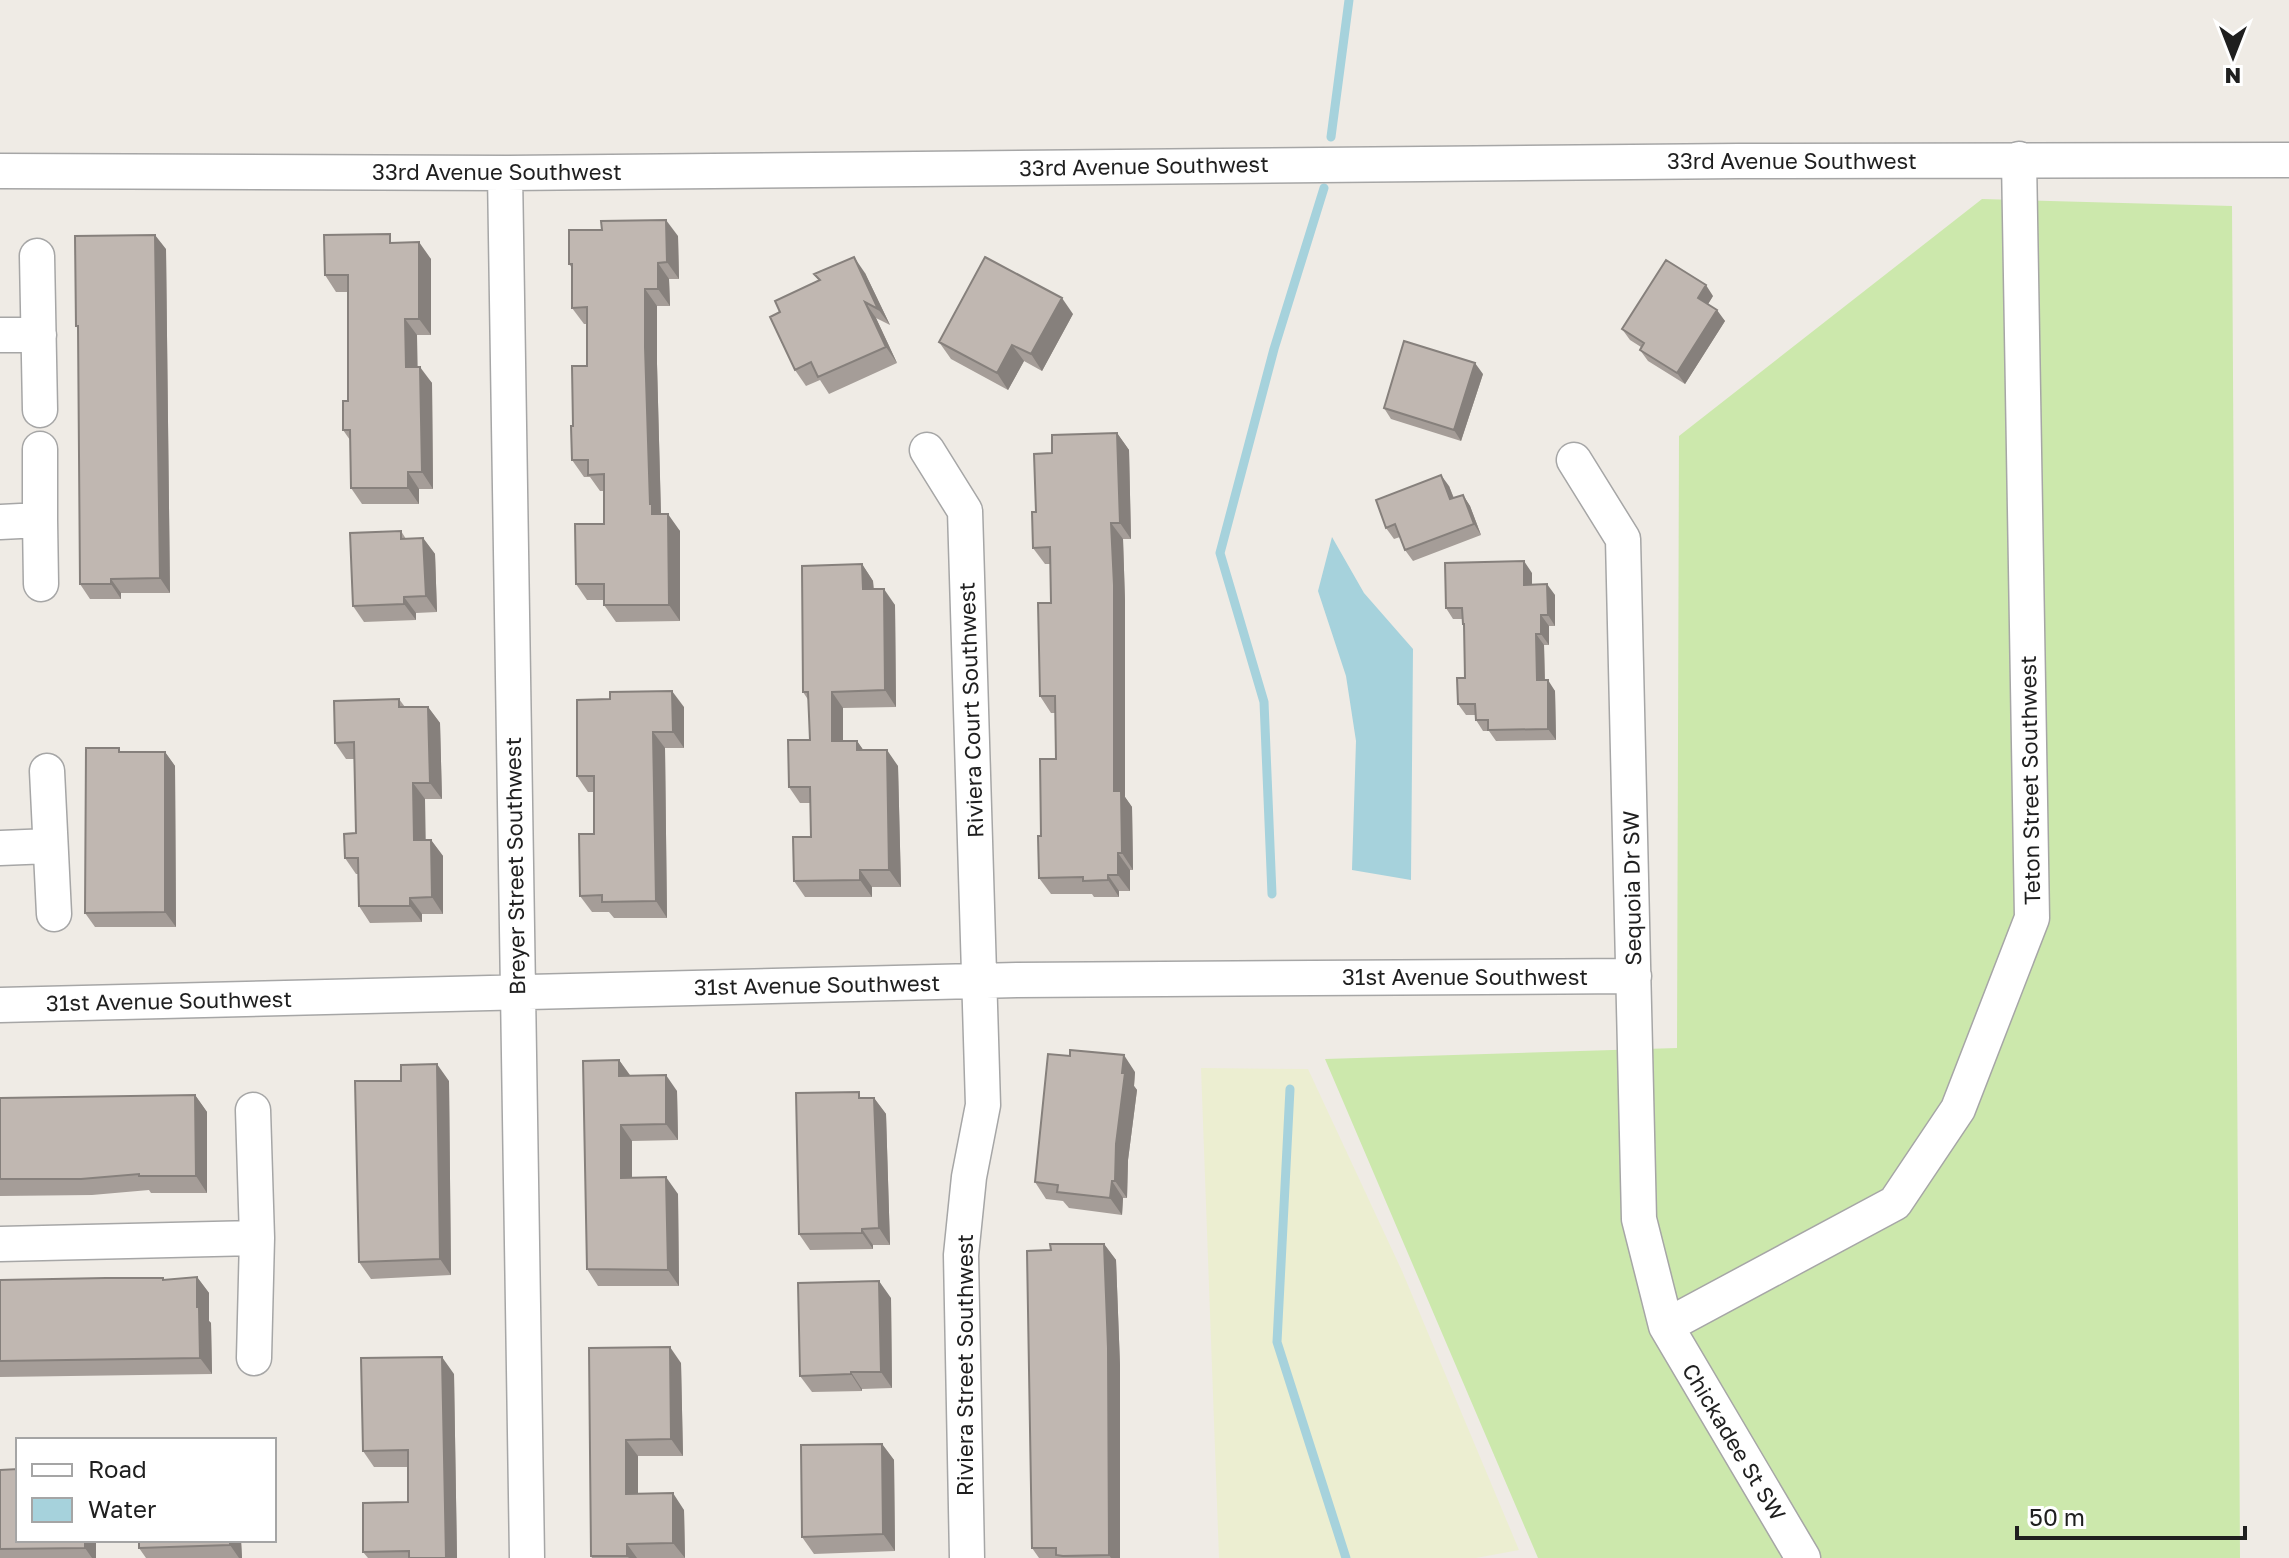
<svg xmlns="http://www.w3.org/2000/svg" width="2289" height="1558" viewBox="0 0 2289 1558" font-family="'Golos Text',sans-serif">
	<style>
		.farmland { fill: #eceed1 }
		.grass { fill: #cce8ac }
		.water { fill: #a6d2dc }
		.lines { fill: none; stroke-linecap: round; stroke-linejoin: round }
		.stream { stroke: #a6d2dc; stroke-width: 9 }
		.minor-casing { stroke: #a6a6a6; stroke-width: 37 }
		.minor { stroke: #fff; stroke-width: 34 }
		.wall { fill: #a59d98 }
		.shaded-wall { fill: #86807c }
		.building { fill: #c0b7b1; stroke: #86807c; stroke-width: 2 }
		.labels { text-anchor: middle; stroke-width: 7; stroke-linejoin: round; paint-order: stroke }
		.street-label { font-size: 22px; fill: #1f1f1f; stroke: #fff }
	</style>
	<rect width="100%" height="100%" fill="#efebe5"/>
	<path class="farmland" d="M1201,1068L1308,1069L1402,1271L1519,1550L1476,1558H1219Z"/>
	<path class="grass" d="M1982,199L2232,206L2240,1558H1538L1325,1059L1677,1048L1679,436Z"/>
	<path class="water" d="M1332,537L1364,593L1413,649L1411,880L1352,870L1356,741L1346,676L1318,591Z"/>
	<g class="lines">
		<path class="stream" d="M1331,137L1349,0
			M1272,894L1264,702L1220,553L1274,349L1324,188
			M1290,1089L1277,1342L1346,1558"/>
		<defs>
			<path id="minor" d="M0,171L505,173L1739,161L2289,160
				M505,173L527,1558
				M37,256L40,410
				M0,335H39
				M40,449V520
				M927,450L965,511L983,1105L969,1177L961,1255L967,1558
				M1574,460L1623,539L1639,1219L1666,1326L1803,1558
				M0,522L40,520L41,584
				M47,771L54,914
				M0,848L50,846
				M0,1005L1017,980L1634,976
				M253,1110L257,1238L254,1358
				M0,1244L257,1238
				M1666,1326L1895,1203L1958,1109L2032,918L2019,159"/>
		</defs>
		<use href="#minor" class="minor-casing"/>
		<use href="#minor" class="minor"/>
	</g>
	<path class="wall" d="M678,236L679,279H669L670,306H657V364L661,514L680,531V621L616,622L604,605V600H587L576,584L604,524V491H600L590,477H584L572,460L573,426L587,366V324H584L572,308V268L569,264Z
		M396,243L431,259V335H417V367L432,383L433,489H419V504H362L351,488L350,440L343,430L348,401V292H336L325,275Z
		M166,249L170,593H121V599H90L80,584L78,329L76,326Z
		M865,273L890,325L876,318L897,363L829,394L820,380L806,386L795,370L780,312L819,281L814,274Z
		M1713,296L1708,304L1725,321L1685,384L1648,361L1640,350L1641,347L1630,340L1622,329Z
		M1073,314L1042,371L1024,361L1008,390L951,359L939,342Z
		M1483,374L1461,441L1391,419L1384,408Z
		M1117,433L1129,450L1131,539H1123L1125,601V797L1132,807L1133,870H1130V891H1119V897H1094L1092,894H1051L1039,878L1041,836L1056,759L1055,713H1051L1040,696L1051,603V564H1045L1033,548L1036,512L1052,453Z
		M1449,486L1454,498L1463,495L1470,506L1481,535L1413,561L1405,550L1400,537L1394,539L1386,528Z
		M401,531L406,539L423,538L435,554L437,612L416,613V620L364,622L353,606Z
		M862,564L873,581L874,589L895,605L896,707L843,708V741H857L863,750L898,766L901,887H872V897H805L794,881L811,837L810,803H800L789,787L810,740L809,701L803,692Z
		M1532,573V585L1555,595V626H1549V645H1544L1545,680L1555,691L1556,740L1496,741L1489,731H1483L1476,720L1475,715H1466L1458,704L1465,678L1464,627L1463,624L1462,619H1453L1446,608Z
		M399,699L405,707H428L440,723L442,799H425V840H431L443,856V914H422V922L370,923L359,906L358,874H356L345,858L356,833L355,759H346L335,743Z
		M684,707V748H665L667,918H614L609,912H592L580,896L594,834V792H588L577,776Z
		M122,752H165L175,766L176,927H95L85,913Z
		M619,1060L630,1075L677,1091L678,1140L632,1141V1178L678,1194L679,1286H598L587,1269Z
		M1135,1072L1134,1086L1137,1090L1128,1160L1127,1198H1123L1122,1215L1069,1208L1063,1201L1046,1199L1035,1182Z
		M449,1081L451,1275L371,1279L359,1262Z
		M195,1095L207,1112V1193H151L149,1190L92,1195L0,1196V1098Z
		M863,1098H874L886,1114L890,1245H873V1249L810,1250L799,1234Z
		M1104,1244L1116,1260L1120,1365V1558H1039L1032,1548L1051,1250Z
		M197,1277L209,1293V1321L211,1323L212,1374L0,1377V1280H164Z
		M891,1298L892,1388L862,1389V1391L812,1392L800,1376Z
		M589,1348L681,1363L683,1456H638V1494L684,1510L685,1558H592L591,1556Z
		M454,1374L457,1558H368L363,1552L408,1502V1467H374L363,1451Z
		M882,1444L894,1460L895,1551L814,1554L802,1537Z
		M0,1470L18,1540H96V1558H0Z
		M241,1540L242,1558H146L139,1548Z"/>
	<path class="shaded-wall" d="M666,220L678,236L679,279L667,262Z
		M155,235L166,249L170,593L160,578Z
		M419,242L431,259V335L419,319Z
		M854,257L865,273L890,325L878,309Z
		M658,263L669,279L670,306L658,289Z
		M1706,285L1713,296L1705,309L1698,298Z
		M645,289L657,306V364L661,517L652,514L650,504L645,347Z
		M1062,298L1073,314L1042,371L1031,354Z
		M865,302L876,318L897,363L886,347Z
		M1717,310L1725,321L1685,384L1677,373Z
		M405,319L417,335L418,384L406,367Z
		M1012,345L1024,361L1008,390L997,373Z
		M1475,363L1483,374L1461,441L1454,430Z
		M420,367L432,383L433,489L422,472Z
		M1117,433L1129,450L1131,539L1120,523Z
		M408,472L419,489V504L408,488Z
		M1441,475L1449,486L1458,510L1450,499Z
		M1463,495L1470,506L1481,535L1474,524Z
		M668,514L680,531V621L669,605Z
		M1111,523L1123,539L1125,601V797L1132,807L1133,870L1122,853L1114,791Z
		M423,538L435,554L437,612L426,596Z
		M1524,561L1532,573V596L1524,585Z
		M862,564L873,581L874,606L863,589Z
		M111,579L121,593V599L111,584Z
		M1547,584L1555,595V626L1548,615Z
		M884,589L895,605L896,707L885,690Z
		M404,597L416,613V620L404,604Z
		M1541,615L1549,626V645L1541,634Z
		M1536,634L1544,645L1545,691L1537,680Z
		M1548,680L1555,691L1556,740L1548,729Z
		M672,691L684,707V748L673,732Z
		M832,692L843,708V758L832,741Z
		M428,707L440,723L442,799L430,783Z
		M653,732L665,748L667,918L656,901Z
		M857,741L869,758L857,750Z
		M887,750L898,766L901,887L889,870Z
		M165,752L175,766L176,927L165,912Z
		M413,783L425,799L426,856L414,840Z
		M431,840L443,856V914L432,897Z
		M1118,853L1130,870V891L1118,875Z
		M860,870L872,887V897L860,880Z
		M1108,875L1119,891V897L1108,880Z
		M410,898L422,914V922L410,906Z
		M1124,1055L1135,1072L1134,1086L1137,1090L1128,1160L1127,1198L1115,1181L1116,1144Z
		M619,1060L631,1077L619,1076Z
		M437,1064L449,1081L451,1275L440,1259Z
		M666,1075L677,1091L678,1140L666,1124Z
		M195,1095L207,1112V1193L196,1176Z
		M874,1098L886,1114L890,1245L879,1228Z
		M621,1125L632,1141V1195L621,1178Z
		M666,1177L678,1194L679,1286L668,1270Z
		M1112,1181L1123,1198L1122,1215L1110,1198Z
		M862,1229L873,1245V1249L862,1233Z
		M1104,1244L1116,1260L1120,1365V1558H1111L1109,1555Z
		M197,1277L209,1293V1321L211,1323L212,1374L200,1358Z
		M879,1281L891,1298L892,1388L881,1372Z
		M670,1347L681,1363L683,1456L671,1439Z
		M442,1357L454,1374L457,1558H446Z
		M851,1372L862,1389V1391L851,1374Z
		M626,1440L638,1456V1511L626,1494Z
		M882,1444L894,1460L895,1551L883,1534Z
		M673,1493L684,1510L685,1558L673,1543Z
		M85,1540H96V1558H92L85,1548Z
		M230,1540H241L242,1558H239L230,1545Z
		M627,1544L637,1558H629L627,1556Z"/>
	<path class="building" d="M666,220L667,262L658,263V289H645V347L650,504H652V514H668L669,605H604V584H576L575,524H604V474L588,475V460H572L571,426H573L572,366H587V307L572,308V264H569V230H602L601,221Z
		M390,234V243L419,242V319H405L406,367H420L422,472H408V488H351L350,430H343V401H348V275H325L324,235Z
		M155,235L160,578L111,579V584H80L78,326H76L75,236Z
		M854,257L878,309L865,302L886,347L818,377L811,362L795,370L770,317L780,312L775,301L820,280L814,274Z
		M985,257L1062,298L1031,354L1012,345L997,373L939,342Z
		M1666,260L1706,285L1698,298L1717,310L1677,373L1640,350L1644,343L1622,329Z
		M1404,341L1475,363L1454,430L1384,408Z
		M1117,433L1120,523H1111L1114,585V791H1121L1122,853H1118V875H1108V880L1083,881V877L1039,878L1038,836H1041L1040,759H1056L1055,696H1040L1038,603H1051L1050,547L1033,548L1032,512H1036L1034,454L1052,453V435Z
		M1441,475L1450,499L1463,495L1474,524L1405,550L1395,524L1386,528L1376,500Z
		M401,531V539L423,538L426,596L404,597V604L353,606L350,533Z
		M1524,561V585L1547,584L1548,615H1541V634H1536L1537,680H1548V729L1488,730V720H1476L1475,704H1458L1457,678H1465L1464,624H1463L1462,608H1446L1445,563Z
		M862,564L863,589H884L885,690L832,692V741H857V750H887L889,870H860V880L794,881L793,837H811L810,787H789L788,740H810L808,692H803L802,566Z
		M672,691L673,732H653L656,901L602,902V895L580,896L579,834H594V776H577V700L610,699V692Z
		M399,699V707H428L430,783H413L414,840H431L432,897L410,898V906H359L358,858H345L344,834L356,833L354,742L335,743L334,701Z
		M86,748H119V752H165V912L85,913Z
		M1070,1050L1124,1055L1122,1073H1125L1116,1144L1115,1181H1112L1110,1198L1057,1192L1058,1185L1035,1182L1048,1054L1070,1056Z
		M619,1060V1076L666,1075V1124L621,1125V1178L666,1177L668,1270L587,1269L583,1061Z
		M437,1064L440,1259L359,1262L355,1081H401V1065Z
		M859,1092V1098H874L879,1228L862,1229V1233L799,1234L796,1093Z
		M195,1095L196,1176H139V1174L81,1179H0V1098Z
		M1050,1244H1104L1108,1348L1109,1555L1063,1556L1056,1555V1548H1032L1027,1251L1051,1250Z
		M197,1277V1307H199L200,1358L0,1361V1280L106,1278H163V1280Z
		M879,1281L881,1372H851V1374L800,1376L798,1283Z
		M670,1347L671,1439L626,1440V1494L673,1493V1543L627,1544V1556H591L589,1348Z
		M442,1357L446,1558H409V1551L363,1552V1503L408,1502V1450L363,1451L361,1358Z
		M882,1444L883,1534L802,1537L801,1445Z
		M18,1469V1540H85V1548L0,1549V1470Z
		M139,1540H230V1545L139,1548Z"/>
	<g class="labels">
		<g class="street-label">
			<text x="1792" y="169">33rd Avenue Southwest</text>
			<text transform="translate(1144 166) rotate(-1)" y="8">33rd Avenue Southwest</text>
			<text x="497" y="180">33rd Avenue Southwest</text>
			<text transform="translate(971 710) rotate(-92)" y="8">Riviera Court Southwest</text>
			<text transform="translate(2030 780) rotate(-91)" y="8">Teton Street Southwest</text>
			<text transform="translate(515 866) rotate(-91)" y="8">Breyer Street Southwest</text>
			<text transform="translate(1632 888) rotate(-91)" y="8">Sequoia Dr SW</text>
			<text x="1465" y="985">31st Avenue Southwest</text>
			<text transform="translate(817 985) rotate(-1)" y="8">31st Avenue Southwest</text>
			<text transform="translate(169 1001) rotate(-1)" y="8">31st Avenue Southwest</text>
			<text transform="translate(965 1365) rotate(-90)" y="8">Riviera Street Southwest</text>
			<text transform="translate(1734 1442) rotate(59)" y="8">Chickadee St SW</text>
		</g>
	</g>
	<rect x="16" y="1438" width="260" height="104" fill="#ffffff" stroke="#a5a5a5" stroke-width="2"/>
	<rect x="32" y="1464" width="40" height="12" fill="#ffffff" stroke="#a5a5a5" stroke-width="2"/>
	<text x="88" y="1478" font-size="24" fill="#1f1f1f">Road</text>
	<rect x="32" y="1498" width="40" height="24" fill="#a6d2dc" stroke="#a5a5a5" stroke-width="2"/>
	<text x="88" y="1518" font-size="24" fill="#1f1f1f">Water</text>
	<g transform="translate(2233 56) rotate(180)" stroke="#ffffff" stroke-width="6" paint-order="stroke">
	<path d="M0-6L14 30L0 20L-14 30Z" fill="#1f1f1f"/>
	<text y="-12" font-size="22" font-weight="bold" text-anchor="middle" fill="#1f1f1f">N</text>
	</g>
	<path d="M2017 1526v12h228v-12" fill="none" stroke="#1f1f1f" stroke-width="4"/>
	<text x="2029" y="1526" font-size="24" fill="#1f1f1f" stroke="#ffffff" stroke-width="6" paint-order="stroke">50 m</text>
</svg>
